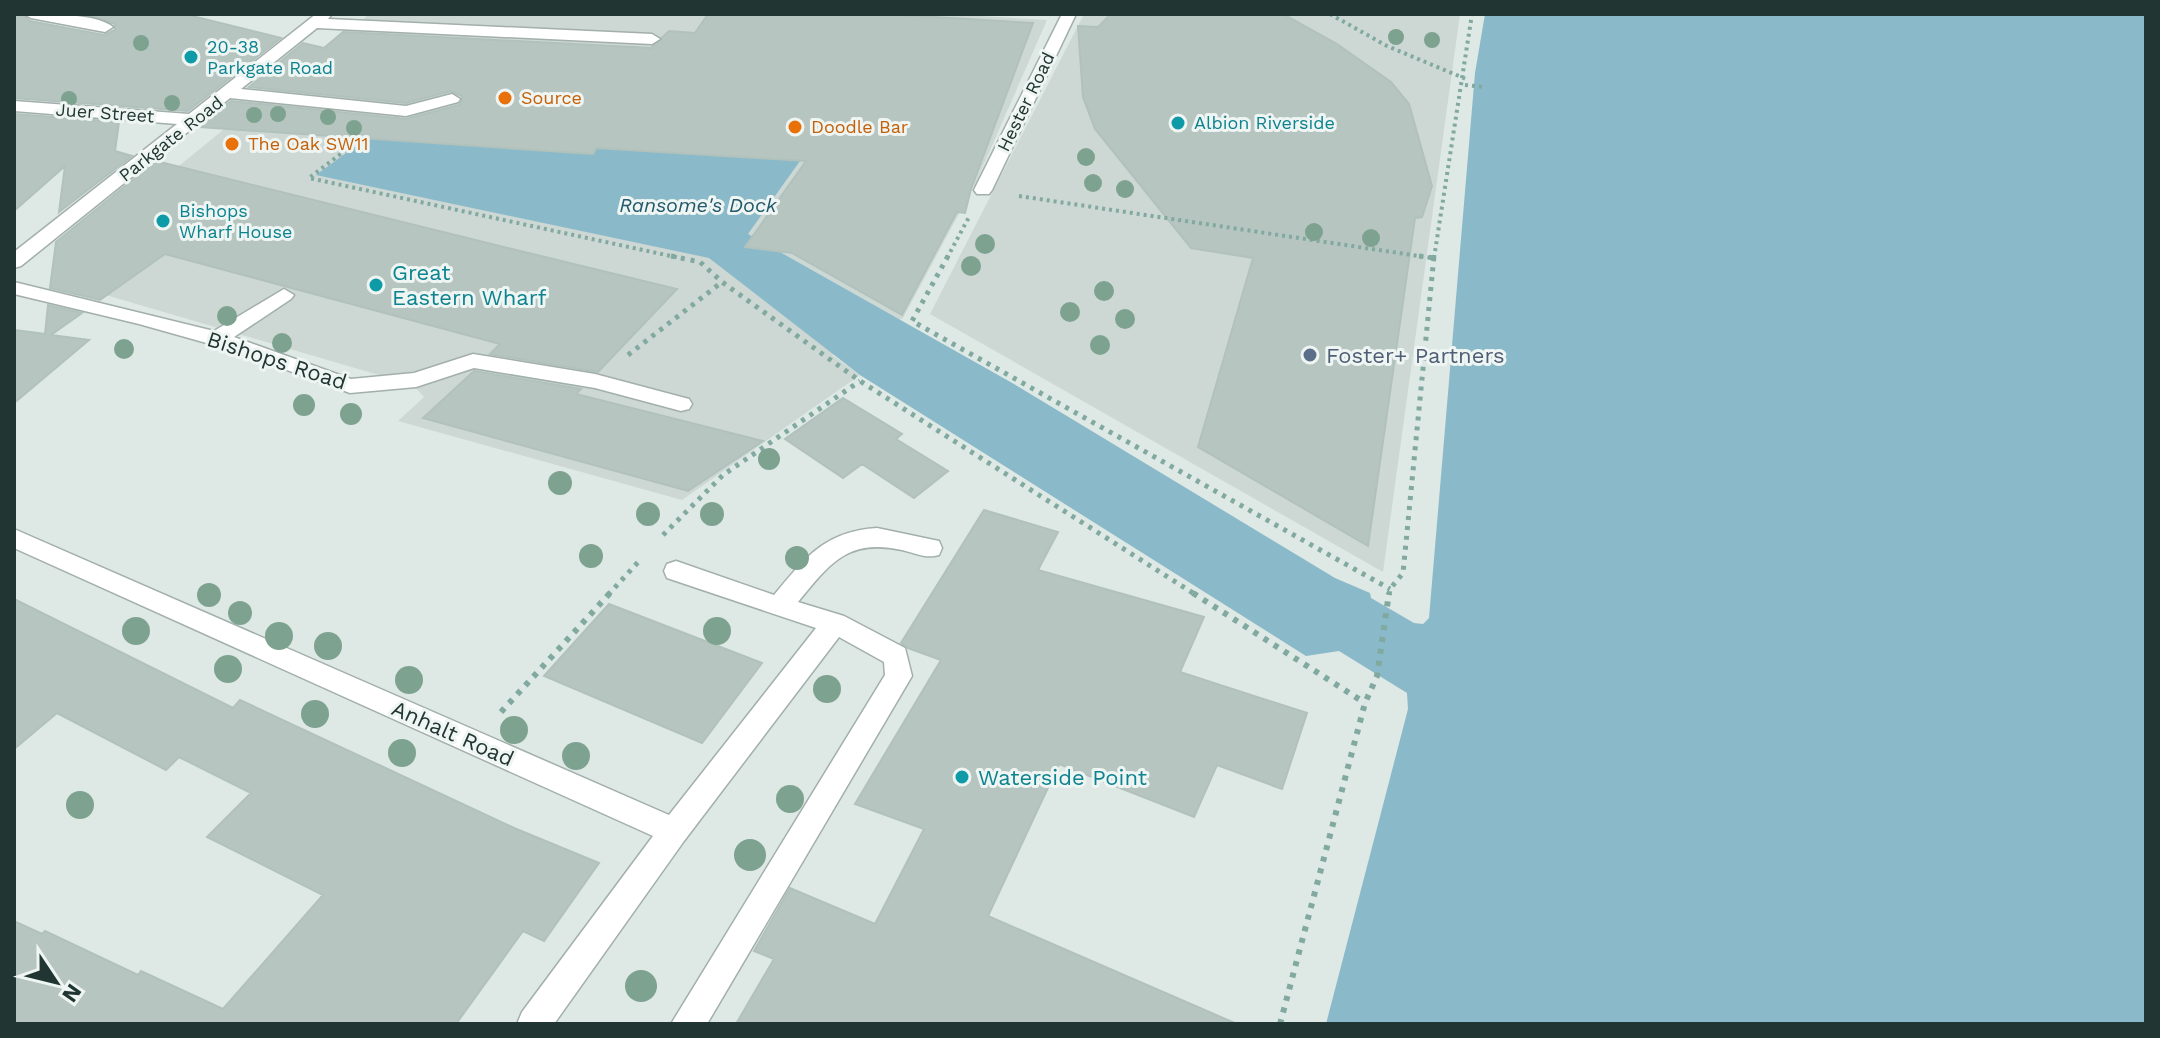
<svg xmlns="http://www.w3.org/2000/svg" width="2160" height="1038" viewBox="0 0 2160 1038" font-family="'Work Sans',sans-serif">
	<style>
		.built { fill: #cdd8d4 }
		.water { fill: #8abac9 }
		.building { fill: #b7c5c1; stroke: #b1c1bc; stroke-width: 2 }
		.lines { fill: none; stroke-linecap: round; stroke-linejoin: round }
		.minor-casing { stroke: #a2afac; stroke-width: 3 }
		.path-far2 { stroke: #81a9a0; stroke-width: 4; stroke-dasharray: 3 4; stroke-linecap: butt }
		.path-far1 { stroke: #81a9a0; stroke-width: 5; stroke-dasharray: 4 6; stroke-linecap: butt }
		.path { stroke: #81a9a0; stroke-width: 6; stroke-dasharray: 5 7; stroke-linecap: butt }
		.minor { fill: #fff; fill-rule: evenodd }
		.tree { fill: #7ea290 }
		.culture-dot { fill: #0f9aa8; stroke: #eef5f2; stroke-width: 3 }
		.food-dot { fill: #e8710a; stroke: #eef5f2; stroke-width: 3 }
		.service-dot { fill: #5c6f8a; stroke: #eef5f2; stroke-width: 3 }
		.labels { text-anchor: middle; stroke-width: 6; stroke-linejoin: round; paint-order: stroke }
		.far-culture-label { font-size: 18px; fill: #0d838f; stroke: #eef5f2; text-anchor: start }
		.far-food-label { font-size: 18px; fill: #c56008; stroke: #eef5f2; text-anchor: start }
		.far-street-label { font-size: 18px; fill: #213632; stroke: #eef5f2 }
		.far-water-label { font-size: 20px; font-style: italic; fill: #22596c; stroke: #eef5f2 }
		.culture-label { font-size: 22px; fill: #0d838f; stroke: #eef5f2; text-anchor: start }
		.service-label { font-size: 22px; fill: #4e5e75; stroke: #eef5f2; text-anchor: start }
		.street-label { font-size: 22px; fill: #213632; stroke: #eef5f2 }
	</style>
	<rect width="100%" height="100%" fill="#dee8e5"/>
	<path class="built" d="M369,14H945L1047,20L977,180L903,318L832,355L860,375L682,500L398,421L424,397L413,385L51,279L53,269L344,31H351Z
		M1084,14H1460L1383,572L930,314Z"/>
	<path class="water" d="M1485,14H2146V1024H1326L1408,709L1407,693L1339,651L1306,656L860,375L709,258L316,175L372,134L592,154L596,148L800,161L748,234L1014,384L1335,578L1370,593L1371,598L1414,623L1423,624L1429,618L1475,73Z"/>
	<path class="building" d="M14,14H21L30,21L104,35L115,30V24L85,14H184L281,38L188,111L14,98Z
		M708,14H883L1033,23L971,189L965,213L957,212L902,315L792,253L745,247L806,161L596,148L593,154L198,127L231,101L406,119L459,105L462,101V96L451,91L406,103L249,87L303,43L324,48L343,32L651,48L669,31L695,33Z
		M1111,14H1283L1337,44L1391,82L1409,104L1432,186L1422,217L1415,218L1368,546L1198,447L1253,258L1191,248L1095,129L1083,97L1078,26L1098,27Z
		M14,114L119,122L115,151L132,156L59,212L65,166L14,211Z
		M156,161L512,249L677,289L598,372L490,354L500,344L165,254L100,300L50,288L56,242Z
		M48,305L82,313L51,335L89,340L14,403V330L45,334Z
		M474,371L581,389L576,394L763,441L688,491L423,418Z
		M843,398L902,434L896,439L948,471L914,498L862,464L843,478L785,439Z
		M984,510L1058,532L1038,570L1204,617L1180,672L1307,713L1282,789L1217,765L1194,817L1059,764L988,916L1237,1024H736L774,959L754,951L790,888L875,924L924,829L855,804L941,660L908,648L901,643Z
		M14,599L233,708L240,700L514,828L599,863L544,941L523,931L456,1024H14V921L42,934L45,931L138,975L141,971L223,1009L323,895L207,837L251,793L179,757L166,770L57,713L14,749Z
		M609,604L762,663L702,743L544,676Z"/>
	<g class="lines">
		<defs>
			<path id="minor" d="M24,14C46,14 96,13 113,27L105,32L31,18Z
				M316,14H332L328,19L652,34L660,39L652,44L317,28L241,89L406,106L452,94L460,99L458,102L406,116L230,98L21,266L14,268V252L177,124L14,111V101L189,114Z
				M1062,14H1076L992,190L989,194H977L974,190Z
				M14,282L214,331L284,289L294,295L291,299L234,337L351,379L414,373L473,354L595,374L689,399L692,404L689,409L681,411L595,388L474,368L416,387L350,393L235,351L139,324L14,294Z
				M877,528L939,541L942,548L939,555C926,559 915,553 902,550C848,538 830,563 798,602L844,616L905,648L912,676L707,1024H671L885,675L884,662L839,637L684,841L554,1024H517L522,1012L653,836L14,548V529L669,815L816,628L667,578L664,571L667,564L676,561L774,595C805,558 825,531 877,528Z"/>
		</defs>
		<use href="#minor" class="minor-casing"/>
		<path class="path-far2" d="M1330,14L1387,46L1466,79
			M1465,85L1485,87
			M363,137L309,178L680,258
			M1019,196L1432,258
			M947,258L969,217
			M1434,258L1472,14"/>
		<path class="path-far1" d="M671,256L700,262L722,282L860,381L1196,595
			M948,256L912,321L1390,589
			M1419,256L1434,258
			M628,355L722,282
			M663,535L723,475L860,381
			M608,595L640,560
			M1389,595L1390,589L1403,573L1434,256"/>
		<path class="path" d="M1193,593L1365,703
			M501,712L610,593
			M1280,1024L1365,703L1377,676L1389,593"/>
		<use href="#minor" class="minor"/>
	</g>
	<g class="tree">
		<circle cx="1396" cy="37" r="8"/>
		<circle cx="1432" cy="40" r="8"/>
		<circle cx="141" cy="43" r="8"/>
		<circle cx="69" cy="99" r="8"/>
		<circle cx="172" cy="103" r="8"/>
		<circle cx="278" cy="114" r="8"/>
		<circle cx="254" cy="115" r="8"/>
		<circle cx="328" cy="117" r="8"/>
		<circle cx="354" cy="128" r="8"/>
		<circle cx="1086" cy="157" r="9"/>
		<circle cx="1093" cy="183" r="9"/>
		<circle cx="1125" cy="189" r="9"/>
		<circle cx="1314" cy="232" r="9"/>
		<circle cx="1371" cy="238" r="9"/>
		<circle cx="985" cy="244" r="10"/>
		<circle cx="971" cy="266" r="10"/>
		<circle cx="1104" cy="291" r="10"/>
		<circle cx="1070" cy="312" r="10"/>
		<circle cx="227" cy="316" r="10"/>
		<circle cx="1125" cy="319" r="10"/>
		<circle cx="282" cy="343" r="10"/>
		<circle cx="1100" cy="345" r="10"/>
		<circle cx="124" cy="349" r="10"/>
		<circle cx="304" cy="405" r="11"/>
		<circle cx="351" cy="414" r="11"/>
		<circle cx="769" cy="459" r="11"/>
		<circle cx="560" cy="483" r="12"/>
		<circle cx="648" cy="514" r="12"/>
		<circle cx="712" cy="514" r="12"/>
		<circle cx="591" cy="556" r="12"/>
		<circle cx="797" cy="558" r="12"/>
		<circle cx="209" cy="595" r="12"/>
		<circle cx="240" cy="613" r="12"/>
		<circle cx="136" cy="631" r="14"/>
		<circle cx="717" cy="631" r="14"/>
		<circle cx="279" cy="636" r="14"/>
		<circle cx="328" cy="646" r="14"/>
		<circle cx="228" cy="669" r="14"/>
		<circle cx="409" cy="680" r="14"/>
		<circle cx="827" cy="689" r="14"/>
		<circle cx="315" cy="714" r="14"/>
		<circle cx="514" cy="730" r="14"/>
		<circle cx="402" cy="753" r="14"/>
		<circle cx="576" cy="756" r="14"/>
		<circle cx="790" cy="799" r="14"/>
		<circle cx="80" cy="805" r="14"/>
		<circle cx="750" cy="855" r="16"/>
		<circle cx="641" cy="986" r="16"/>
	</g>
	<g class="culture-dot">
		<circle cx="191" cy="57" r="8"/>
		<circle cx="1178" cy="123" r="8"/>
		<circle cx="163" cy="221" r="8"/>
		<circle cx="376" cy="285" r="8"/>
		<circle cx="962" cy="777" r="8"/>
	</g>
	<g class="food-dot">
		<circle cx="505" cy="98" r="8"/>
		<circle cx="795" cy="127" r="8"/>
		<circle cx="232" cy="144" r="8"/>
	</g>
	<circle class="service-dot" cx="1310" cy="355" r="8"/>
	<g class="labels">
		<g class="far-culture-label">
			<text x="207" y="53">20-38<tspan x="207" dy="21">Parkgate Road</tspan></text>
			<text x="1194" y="129">Albion Riverside</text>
			<text x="179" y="217">Bishops<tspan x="179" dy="21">Wharf House</tspan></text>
		</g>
		<g class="far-food-label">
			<text x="521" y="104">Source</text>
			<text x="811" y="133">Doodle Bar</text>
			<text x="248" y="150">The Oak SW11</text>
		</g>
		<g class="far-street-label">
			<text transform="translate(1026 102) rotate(-64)" y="6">Hester Road</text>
			<text transform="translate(105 113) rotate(4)" y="6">Juer Street</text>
			<text transform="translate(171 139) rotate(-38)" y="6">Parkgate Road</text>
		</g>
		<g class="far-water-label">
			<text x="698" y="212">Ransome's Dock</text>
		</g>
		<g class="culture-label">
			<text x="392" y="280">Great<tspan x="392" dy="25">Eastern Wharf</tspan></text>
			<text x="978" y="785">Waterside Point</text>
		</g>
		<g class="service-label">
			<text x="1326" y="363">Foster+ Partners</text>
		</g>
		<g class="street-label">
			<text transform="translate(277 360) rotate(18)" y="8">Bishops Road</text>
			<text transform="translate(453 733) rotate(24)" y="8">Anhalt Road</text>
		</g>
	</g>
	<rect width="2160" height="1038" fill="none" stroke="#213632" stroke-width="32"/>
	<g transform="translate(56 982) rotate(125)" stroke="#eef5f2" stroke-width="6" paint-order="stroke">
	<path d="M0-6L14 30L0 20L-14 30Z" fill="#213632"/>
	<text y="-12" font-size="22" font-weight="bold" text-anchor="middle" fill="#213632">N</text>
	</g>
</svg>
